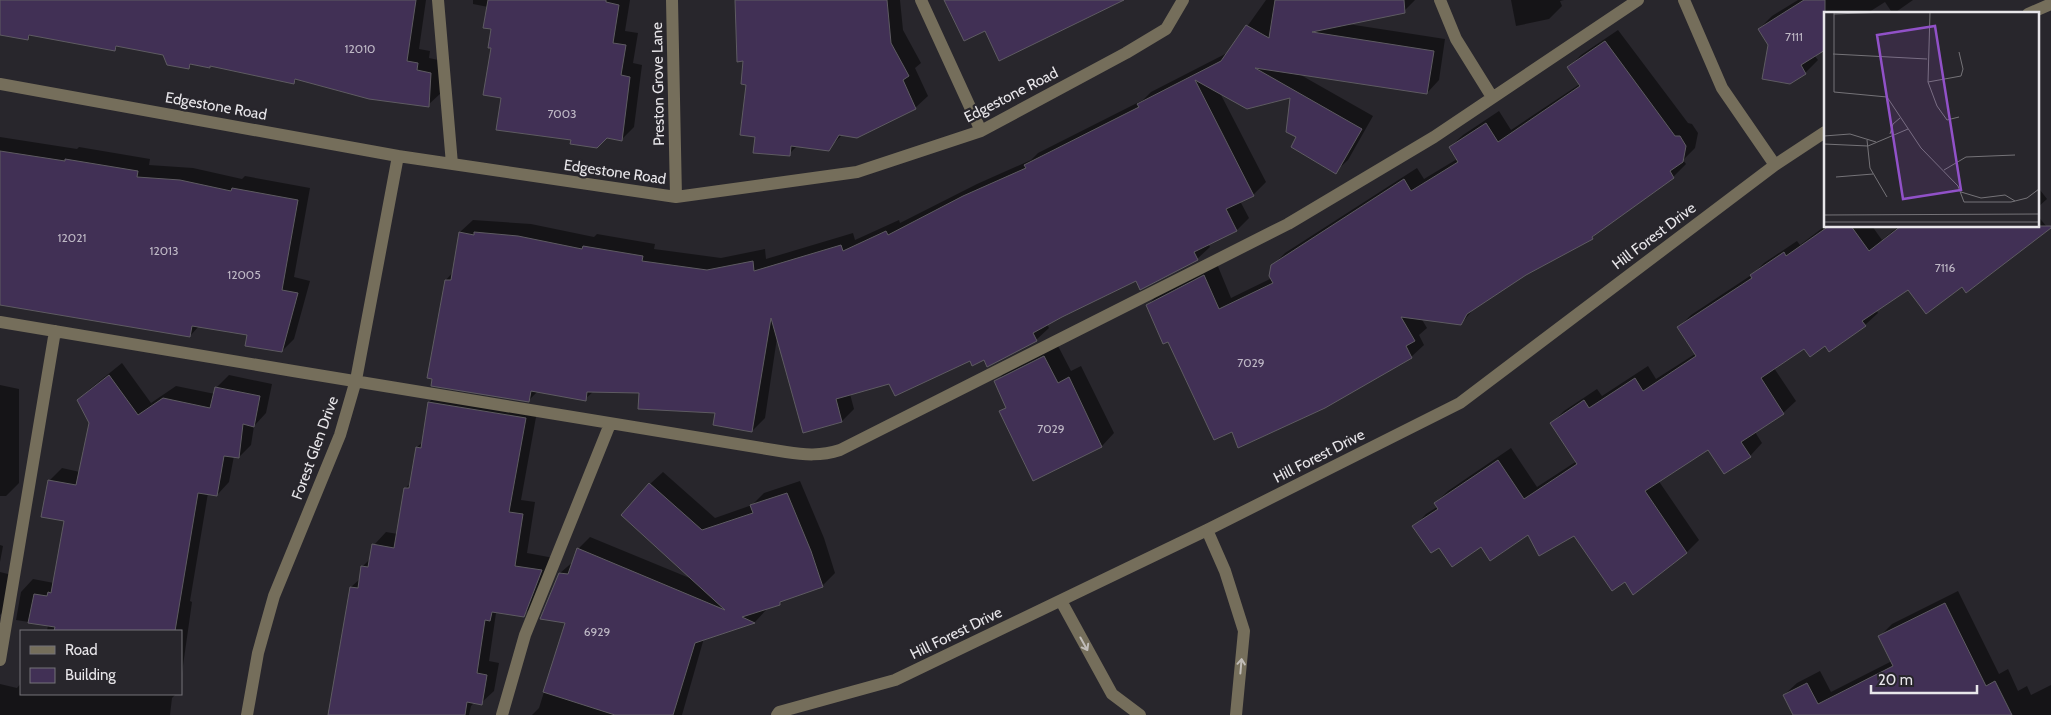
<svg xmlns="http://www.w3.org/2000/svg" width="2051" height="715" viewBox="0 0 2051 715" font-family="Cabin,sans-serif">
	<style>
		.shadow { fill: #0007 }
		.building { fill: #413055; stroke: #5e5b62 }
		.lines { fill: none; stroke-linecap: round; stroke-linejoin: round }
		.minor { stroke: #756e5b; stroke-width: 12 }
		.oneway { stroke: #c0bcb8 }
		.labels { text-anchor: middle; stroke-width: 4.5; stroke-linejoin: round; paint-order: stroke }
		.number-label { font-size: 12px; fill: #beb8c5 }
		.street-label { font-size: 15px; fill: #e8e6ea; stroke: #28262c }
		.inset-road { fill: none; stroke: #757378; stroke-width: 1 }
		.view { fill: #9151c8; fill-opacity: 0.15; stroke: #9151c8; stroke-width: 2.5 }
		.inset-edge { fill: none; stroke: #e8e6ea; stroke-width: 2.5 }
	</style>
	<rect width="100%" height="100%" fill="#28262c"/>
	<path class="shadow" d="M0,0H426L419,49L430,51L429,58L443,61L441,93L428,105L298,79L293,83L211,65L193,64L189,67L164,54L119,45L114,50L32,34L28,39L0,34Z
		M473,0H630L625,31L638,33L633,63L642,65L634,127L622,139L607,137L572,139L503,97L492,47L493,28L488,7L473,4Z
		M736,0H900L903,30L921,63L915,68L928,96L915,108L843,134L828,149L798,145L789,154L757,136L747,84Z
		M1266,0H1415L1403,12L1348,24L1445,39L1439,80L1427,93L1299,74L1373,116L1348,160L1335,172L1298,137L1292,96L1220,93L1266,182L1253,195L1240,201L1249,218L1237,230L1208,244L1210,247L1197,259L1137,280L1047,324L1049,328L1036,340L985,358L971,360L850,394L854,409L842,421L777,338L765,418L752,431L716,412L641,392L594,391L585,399L538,391L528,401L446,280L453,272L460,232L473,220L531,224L594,237L597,234L655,244L654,249L721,258L765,249L766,259L853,233L855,240L899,220L900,223L977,184L1031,160L1038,153L1143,100L1151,92L1229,52Z
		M1511,0H1564L1560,1L1562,6L1549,19L1516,26Z
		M1798,0H1913L1893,14L1885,2L1866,14H1825L1814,55L1818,60L1805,73L1769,44L1759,29L1772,16Z
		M1618,30L1688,123L1692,124L1698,133L1695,148L1683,160L1686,164L1673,177L1601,229L1592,238L1525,274L1476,306L1461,324L1421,318L1427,328L1419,335L1424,345L1411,357L1232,431L1168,340L1148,305L1160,292L1217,264L1231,298L1272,278V266L1285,253L1417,168L1424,179L1457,159L1450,147L1463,135L1499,111L1511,130L1580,84L1569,67L1581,55Z
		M0,137L77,149L79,147L150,159L149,165L193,168L242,179L245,176L310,188L294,277L310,281L294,339L282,351L248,334L199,326L190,336L0,304Z
		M2037,186L2047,199L2037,208Z
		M2037,215L2047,227L1962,285L1908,288L1876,310L1878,313L1865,325L1825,344L1804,347L1774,368L1796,401L1783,413L1755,432L1762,443L1750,456L1708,448L1658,480L1699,540L1686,553L1575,535L1528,533L1481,546H1439L1414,527L1426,514L1437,507L1435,503L1448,491L1511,448L1537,487L1577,461L1551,424L1564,411L1597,389L1602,396L1648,366L1656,379L1695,354L1679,327L1691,315L1753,274L1764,263L1797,241L1800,245L1825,226H1872L1882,240L1899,226H2037Z
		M1057,344L1071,371L1081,366L1114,433L1102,446L1033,479L1001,412L1007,406L996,382L1008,369Z
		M122,363L151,403L176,386L215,394L216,388L229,375L272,384L266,413L254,426L251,445L239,457L234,456L229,482L217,495L208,493L190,601L192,602L181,680V631H47L48,625L16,620L21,592L33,579L54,583L66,520L49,481L62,468L80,472L91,423L78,400L91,388Z
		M0,385L19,389V483L6,496H0Z
		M442,390L538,406L521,500L535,502L527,553L554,558L536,603L523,615L498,611L496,613L489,661L499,663L494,691L481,703L475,702L471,706L469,715H329L351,587L361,578L362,567L371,558L374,545L386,532L398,534L406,488L411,482L417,447L423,442L429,402Z
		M663,472L715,518L752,505L764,493L800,481L824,538L835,573L822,586L784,599L780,604L764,609L766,610L755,622L704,638L682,715H532L539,708L566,622L560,573L574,561L578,549L590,537L692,579L650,484Z
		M0,545L3,546L0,562Z
		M0,572L16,576L11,604L0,615Z
		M1958,591L1999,674L2008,669L2018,691L2027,686L2031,695L2051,685V715H1794L1784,695L1797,683L1820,671L1831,692L1892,661L1880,636L1892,624Z
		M21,683V694H176L172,698L170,715H0V684L17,688Z"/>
	<path class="building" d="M0,0H416L407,61L418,63L417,70L431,73L429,107L369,99L295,79L294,84L210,66V68L190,64L189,69L167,65L163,55L116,46L115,51L29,35L28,40L0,35Z
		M488,0H606V2L619,5L613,43L626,45L621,75L630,77L622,141L607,138L597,148L570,144L571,140L496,130L501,98L483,95L491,48H488L491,29L483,28Z
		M735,0H887L891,43L909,76L903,80L916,109L857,138L839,135L829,151L791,146L790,156L753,153L755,137L740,135L746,85L741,84L743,61L737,62Z
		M944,0H1124L999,61L985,31L964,41Z
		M1275,0H1404L1405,13L1312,32L1434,51L1427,94L1255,68L1362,129L1336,174L1291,147L1296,137L1286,132L1290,98L1247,109L1195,80L1254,196L1226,209L1237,231L1194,252L1198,260L1140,290L1136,281L1062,317L1033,333L1037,341L987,367L984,360L972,366L970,361L895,396L889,384L836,399L842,422L803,433L771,318L752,432L713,425L715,413L638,409L639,393L587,392L586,401L531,391L529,402L431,386L432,379L427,378L445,280H451L459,232L474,235V232L518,236L582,249L583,246L643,256L642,261L707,270L753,261L754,271L841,245L843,251L886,231L888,235L963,196L1026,168L1024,165L1139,107L1137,104L1221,61L1246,25L1269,38Z
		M1804,0H1825V50L1801,65L1806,74L1790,84L1762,79L1768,45L1758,29Z
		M1605,41L1675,136H1680L1686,146L1683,162L1670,171L1674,178L1592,237L1593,239L1526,275L1467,314L1461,325L1401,317L1415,341L1406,346L1412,358L1325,408L1238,448L1232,432L1214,440L1168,342L1163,344L1146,305L1204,275L1219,309L1273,283L1269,276L1271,265L1404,179L1411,191L1458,162L1449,147L1486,123L1498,142L1580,86L1567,67Z
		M0,151L65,161V159L138,171L137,177L180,180L231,191L232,188L298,200L282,290L298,293L282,352L245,346L247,335L192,326L190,337L0,305Z
		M1829,226H1851L1869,251L1901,226H2051V228L1966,293L1962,287L1926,314L1908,290L1862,321L1866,326L1829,352L1825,346L1810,357L1804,349L1761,378L1784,414L1741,442L1751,457L1724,474L1708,450L1645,491L1687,553L1633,595L1625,582L1612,591L1574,536L1539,556L1528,535L1490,561L1481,547L1452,567L1439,548L1431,553L1412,526L1438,509L1434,503L1498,460L1524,499L1577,464L1550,423L1584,400L1589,408L1635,378L1643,391L1696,356L1677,327L1752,278L1750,275L1784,252L1786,256Z
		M1044,356L1058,383L1069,377L1102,447L1033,481L999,411L1006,408L994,381Z
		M109,375L138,415L163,398L210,408L215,387L260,396L254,427L243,424L239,458L224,456L217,496L198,493L175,631H54L55,627L28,623L34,594L47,596L48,592L51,593L64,521L41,517L48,480L76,485L89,423L77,400Z
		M428,402L526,418L509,512L523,514L515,566L542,570L524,617L492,612L490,621L485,620L477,673L487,675L482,705L467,702L465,715H328L350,587L358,588L361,566L368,567L372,544L394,548L404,488H409L416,447L421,448Z
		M649,483L702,530L753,513L750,505L787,493L811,551L823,587L780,602V605L742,617L755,623L695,643L673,715H615L543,692L565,623L540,619L559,573L568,574L577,548L725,610L621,515Z
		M1945,603L1986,686L1995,681L2012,715H1793L1783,695L1807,683L1818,704L1893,666L1878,636Z"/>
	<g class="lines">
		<path class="minor" d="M438,0L452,164
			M672,0L676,197
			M921,0L981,131
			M1440,0L1456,39L1492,97
			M1684,0L1722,88L1775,165
			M2028,14L2051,4
			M0,84L398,156L676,197L857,172L981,131L1126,53L1166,29L1183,0
			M0,322C262,365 524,411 786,452C805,455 821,456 840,450L1288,224L1434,137L1638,0
			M1207,530L1225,571L1244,631L1236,715
			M1061,601L1112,694L1140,715
			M0,660L55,331
			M247,715L258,653L274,596L340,435L356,380L398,156
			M502,715L525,635L610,424
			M777,715L779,712L895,680L1207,530L1460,403L1775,165L1825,132"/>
	</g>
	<defs><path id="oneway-shaft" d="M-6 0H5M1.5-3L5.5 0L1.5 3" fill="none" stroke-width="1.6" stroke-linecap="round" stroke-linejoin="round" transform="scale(1.25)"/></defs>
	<g class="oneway">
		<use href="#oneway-shaft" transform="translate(1084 644) rotate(61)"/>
		<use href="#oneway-shaft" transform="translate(1241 666) rotate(-85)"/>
	</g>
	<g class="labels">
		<g class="number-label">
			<text x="1794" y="41">7111</text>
			<text x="360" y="53">12010</text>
			<text x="562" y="118">7003</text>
			<text x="72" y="242">12021</text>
			<text x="164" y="255">12013</text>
			<text x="1945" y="272">7116</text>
			<text x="244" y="279">12005</text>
			<text x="1251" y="367">7029</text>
			<text x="1051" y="433">7029</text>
			<text x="597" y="636">6929</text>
		</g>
		<g class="street-label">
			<text transform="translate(658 84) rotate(-91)" y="5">Preston Grove Lane</text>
			<text transform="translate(1011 95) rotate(-27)" y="5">Edgestone Road</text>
			<text transform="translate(216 106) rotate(10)" y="5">Edgestone Road</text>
			<text transform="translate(615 172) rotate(8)" y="5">Edgestone Road</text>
			<text transform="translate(1654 236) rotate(-37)" y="5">Hill Forest Drive</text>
			<text transform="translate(315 448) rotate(-70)" y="5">Forest Glen Drive</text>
			<text transform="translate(1319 456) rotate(-27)" y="5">Hill Forest Drive</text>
			<text transform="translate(956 633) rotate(-26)" y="5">Hill Forest Drive</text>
		</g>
	</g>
	<g transform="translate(1824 12)">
		<rect width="215" height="215" fill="#28262c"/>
		<path class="inset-road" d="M10,0V80L63,85L97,136L134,174L140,190H187L203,186L215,177M106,0L104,70L113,94L123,108L135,105M10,2L65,0M9,42L103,47M104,70L137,64L139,57L135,40M66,122L69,112L76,106M0,124L26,122L52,130M43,128L46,156L63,185M0,132L44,134L84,117M120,158L142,145L191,143M12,165L49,162M137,180L157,186L181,183L191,189M0,203L215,202M0,210H215"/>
		<path class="view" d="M111,14L137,178L79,187L53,23Z"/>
		<rect width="215" height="215" class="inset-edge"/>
	</g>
	<rect x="20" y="630" width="162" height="65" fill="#28262c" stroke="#757378"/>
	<rect x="30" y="646" width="25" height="8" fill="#756e5b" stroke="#757378"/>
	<text x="65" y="655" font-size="15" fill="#e8e6ea">Road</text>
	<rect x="30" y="668" width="25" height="15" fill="#413055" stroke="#757378"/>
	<text x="65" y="680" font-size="15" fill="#e8e6ea">Building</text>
	<path d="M1871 685v8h106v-8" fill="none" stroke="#e8e6ea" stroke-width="2.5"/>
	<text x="1878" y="685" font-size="15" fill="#e8e6ea" stroke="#28262c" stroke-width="4" paint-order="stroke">20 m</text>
</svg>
